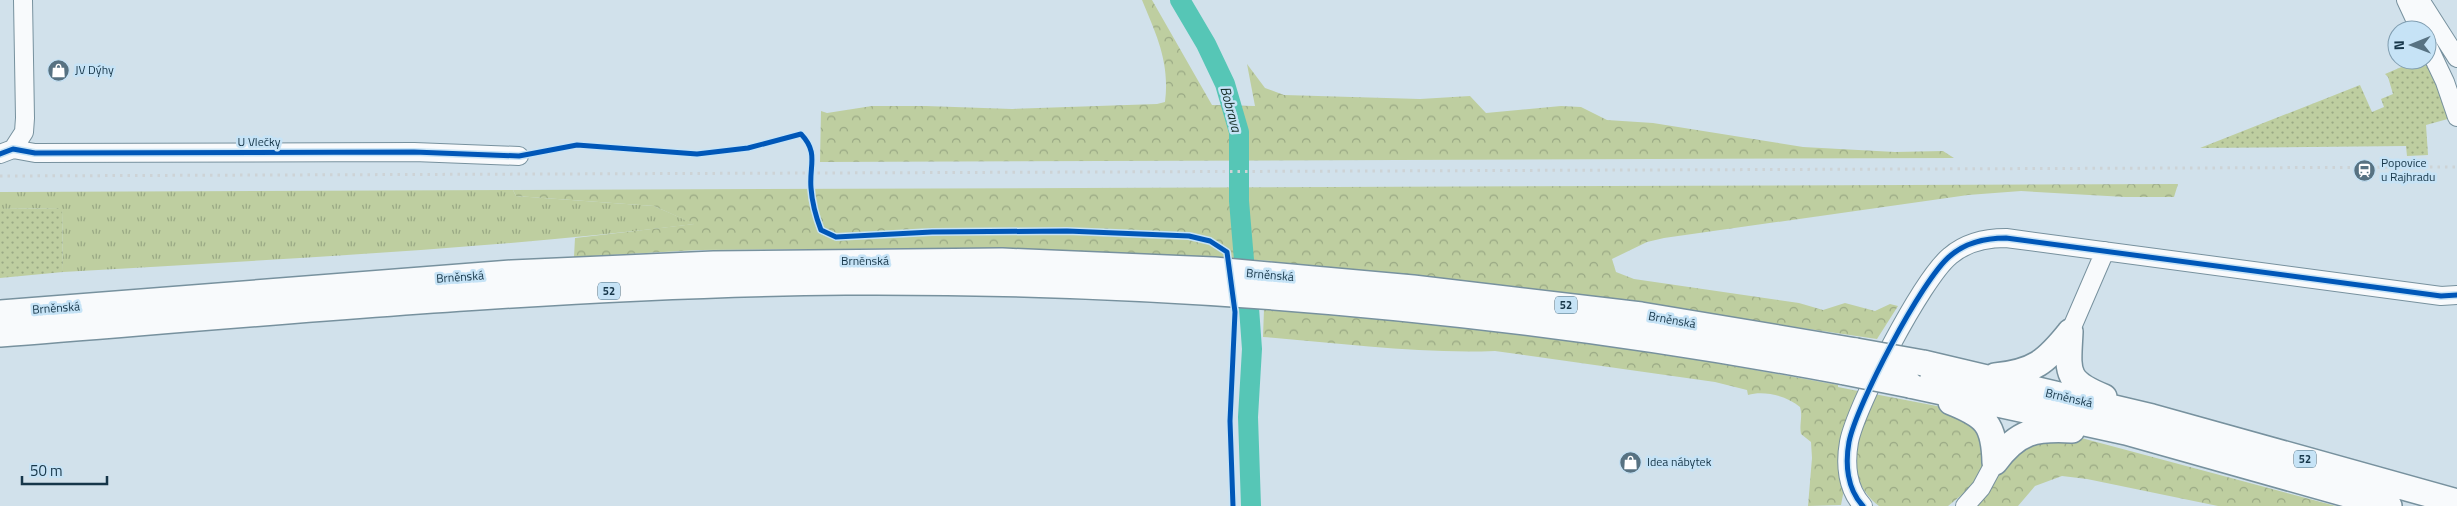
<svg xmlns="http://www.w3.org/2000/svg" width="2457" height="506" viewBox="0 0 2457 506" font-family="'Titillium Web',sans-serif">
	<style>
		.grass { fill: url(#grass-tufts) }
		.forest { fill: url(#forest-crowns) }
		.park { fill: url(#park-dots) }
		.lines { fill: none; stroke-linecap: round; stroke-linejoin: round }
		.river { stroke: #56c6b6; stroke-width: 20 }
		.minor-casing { stroke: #77919e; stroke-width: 20 }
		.highway-casing { stroke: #77919e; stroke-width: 28 }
		.minor { stroke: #f8fafc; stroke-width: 18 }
		.highway { stroke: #f8fafc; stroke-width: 25 }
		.rail { stroke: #cdd3d6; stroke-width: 3; stroke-dasharray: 2.5 5; stroke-linecap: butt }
		.highway-bridge-casing { stroke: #77919e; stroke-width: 28; stroke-linecap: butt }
		.highway-bridge { stroke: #f8fafc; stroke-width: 25 }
		.cycleway-casing { stroke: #c6e3f6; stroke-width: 8 }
		.cycleway { stroke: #0057b8; stroke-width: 5 }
		.labels { text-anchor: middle; stroke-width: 5; stroke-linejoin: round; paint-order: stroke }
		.shield { fill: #c6e3f6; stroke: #4b6a7d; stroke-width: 1 }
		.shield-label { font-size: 11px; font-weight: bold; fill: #163649 }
		.poi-label { font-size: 12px; fill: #163649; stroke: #c6e3f6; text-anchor: start }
		.street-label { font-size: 12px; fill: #163649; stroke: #c6e3f6 }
		.water-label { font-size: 14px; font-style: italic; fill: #19302a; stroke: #c6e3f6 }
	</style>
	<defs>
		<pattern id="grass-tufts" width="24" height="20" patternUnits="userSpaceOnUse" patternTransform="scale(1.25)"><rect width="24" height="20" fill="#becea0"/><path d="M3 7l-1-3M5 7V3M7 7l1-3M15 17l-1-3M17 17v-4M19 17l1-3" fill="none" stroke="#99a884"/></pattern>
		<pattern id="forest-crowns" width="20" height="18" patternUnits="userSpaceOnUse" patternTransform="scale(1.25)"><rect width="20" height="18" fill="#becea0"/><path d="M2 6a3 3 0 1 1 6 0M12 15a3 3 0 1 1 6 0" fill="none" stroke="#99a884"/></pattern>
		<pattern id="park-dots" width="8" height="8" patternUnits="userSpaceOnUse" patternTransform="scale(1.25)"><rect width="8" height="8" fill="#becea0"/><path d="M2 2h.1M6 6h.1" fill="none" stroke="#99a884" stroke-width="1.8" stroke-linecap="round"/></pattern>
	</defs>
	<rect width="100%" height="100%" fill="#d1e1eb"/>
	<path class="grass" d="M513,190L516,196L654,206L695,224C485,250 274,259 63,272L62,208L0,209V192Z"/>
	<path class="forest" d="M1142,0H1152L1212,105L1255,106L1247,64L1265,88L1284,95L1420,99L1470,96L1486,113L1561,106L1581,107L1607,120L1653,123L1803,147L1895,152L1943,151L1954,158L820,162L821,111L827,113L872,106H926L1012,109L1157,104L1165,102C1170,63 1157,36 1142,0Z
		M2178,184L2174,197H2125L2021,191L1968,195L1664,238L1647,242L1612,259L1616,272L1634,279L1799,303L1823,310L1845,303L1875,311L1890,304L1898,306L1877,339L1579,295L1273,263L1272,261L1212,257V259L956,248L699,250L574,257L575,238L694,224L654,206L516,196L513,190Z
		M1264,309L1481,328L1667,354L1838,385V387L1863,392L1841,505L1808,506L1812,458L1811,442L1801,434C1799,424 1803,417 1800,407C1787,396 1764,390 1748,395L1747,390L1715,382L1495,351C1418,354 1340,343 1263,337Z
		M1874,394L1963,411L1989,439L1983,472L1970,488L1953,502L1948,506H1879C1839,475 1860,432 1874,394Z
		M2074,436L2336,506H2218L2087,479L2062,476L2035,486L2018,506H1973L2019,444Z"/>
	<path class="park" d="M2418,60H2427L2455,117L2426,125L2428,155L2407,156L2406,146L2200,148L2360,85L2372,112L2384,107L2381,99L2393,94L2388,77L2385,74Z
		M62,208L63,272L0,278V209Z"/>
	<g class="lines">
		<path class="river" d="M1180,0L1206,44L1225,84L1239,132V201L1244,260
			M1249,308L1252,349L1248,417L1251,506"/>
		<defs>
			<path id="minor" d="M2406,0L2420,30
				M2420,0L2457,58
				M2427,44L2445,82L2457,117
				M13,149L24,132L25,118L23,0
				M0,154L13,149L35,153L414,152L519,156
				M2070,332L2105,251
				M1863,506C1847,489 1845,464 1849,442C1856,406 1922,279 1950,256C1965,243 1986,238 2006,238L2441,296L2457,295
				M1965,506L1981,488L1995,462"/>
			<path id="highway" d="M0,313L512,273L714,264L1002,261L1214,270L1413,288L1641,315L1856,351
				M2070,332C2068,372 2064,381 2104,397
				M0,334C281,312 563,285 845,282C1181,280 1515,310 1845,372
				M1923,363L2152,417L2457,502
				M1995,376C2034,372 2046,362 2070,332
				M1910,385L2126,432L2389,506
				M1951,402C1986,416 1994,424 1995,462
				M1995,462C2018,431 2035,428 2072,430"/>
		</defs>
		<use href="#minor" class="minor-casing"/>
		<use href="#highway" class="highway-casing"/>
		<use href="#minor" class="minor"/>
		<use href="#highway" class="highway"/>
		<path class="rail" d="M0,176L2457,167"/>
		<defs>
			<path id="highway-bridge" d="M1856,351L1923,363
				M1845,372L1910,385"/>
		</defs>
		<use href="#highway-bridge" class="highway-bridge-casing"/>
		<use href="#highway-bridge" class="highway-bridge"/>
		<defs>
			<path id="cycleway" d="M0,154L13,149L35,153L414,152L519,156L577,145L697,154L748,148L801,134C819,153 809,165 811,188C812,202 816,217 821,230L836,237L932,232L1067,231L1189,236L1210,241L1227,252L1235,312L1230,421L1233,506
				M1863,506C1847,489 1845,464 1849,442C1856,406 1922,279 1950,256C1965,243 1986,238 2006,238L2441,296L2457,295"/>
		</defs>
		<use href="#cycleway" class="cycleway-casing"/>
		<use href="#cycleway" class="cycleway"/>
	</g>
	<defs>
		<symbol id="shop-disc" viewBox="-11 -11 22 22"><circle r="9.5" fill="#577282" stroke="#c6e3f6"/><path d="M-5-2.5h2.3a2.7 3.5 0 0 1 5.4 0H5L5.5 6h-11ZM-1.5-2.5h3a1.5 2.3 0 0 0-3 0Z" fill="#fff"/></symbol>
		<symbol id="station-disc" viewBox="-11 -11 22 22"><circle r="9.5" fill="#577282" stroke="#c6e3f6"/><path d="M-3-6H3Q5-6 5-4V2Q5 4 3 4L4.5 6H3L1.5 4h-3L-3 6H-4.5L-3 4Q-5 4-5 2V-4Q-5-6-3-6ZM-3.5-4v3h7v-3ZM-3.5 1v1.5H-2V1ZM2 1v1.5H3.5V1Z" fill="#fff"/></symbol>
	</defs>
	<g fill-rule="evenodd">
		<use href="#shop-disc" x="46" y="58" width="25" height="25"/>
		<use href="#station-disc" x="2352" y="158" width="25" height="25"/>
		<use href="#shop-disc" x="1618" y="450" width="25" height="25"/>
	</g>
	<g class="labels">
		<g class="shield">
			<rect x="598" y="282.5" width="22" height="17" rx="4"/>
			<rect x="1555" y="296.5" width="22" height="17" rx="4"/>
			<rect x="2294" y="450.5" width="22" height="17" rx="4"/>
		</g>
		<g class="shield-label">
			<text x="609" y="295">52</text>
			<text x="1566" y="309">52</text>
			<text x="2305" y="463">52</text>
		</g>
		<g class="poi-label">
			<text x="75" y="74">JV Dýhy</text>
			<text x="2381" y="167">Popovice<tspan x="2381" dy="14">u Rajhradu</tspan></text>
			<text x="1647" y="466">Idea nábytek</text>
		</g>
		<g class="street-label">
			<text x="259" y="146">U Vlečky</text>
			<text x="865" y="265">Brněnská</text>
			<text transform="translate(1270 275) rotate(5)" y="4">Brněnská</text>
			<text transform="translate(460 277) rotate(-4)" y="4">Brněnská</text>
			<text transform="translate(56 308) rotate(-4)" y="4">Brněnská</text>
			<text transform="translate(1672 320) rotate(10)" y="4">Brněnská</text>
			<text transform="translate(2069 398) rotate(13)" y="4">Brněnská</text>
		</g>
		<g class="water-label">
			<text transform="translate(1231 109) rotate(75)" y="5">Bobrava</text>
		</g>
	</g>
	<g transform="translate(2412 45) rotate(269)"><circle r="24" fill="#c6e3f6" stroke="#809eb1"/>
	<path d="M0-4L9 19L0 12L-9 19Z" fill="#577282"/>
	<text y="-8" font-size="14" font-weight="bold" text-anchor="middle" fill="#163649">N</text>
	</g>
	<path d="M22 476v8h85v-8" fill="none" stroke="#163649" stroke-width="2.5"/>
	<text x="30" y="476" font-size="15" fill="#163649" stroke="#c6e3f6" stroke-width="4" paint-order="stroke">50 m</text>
</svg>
